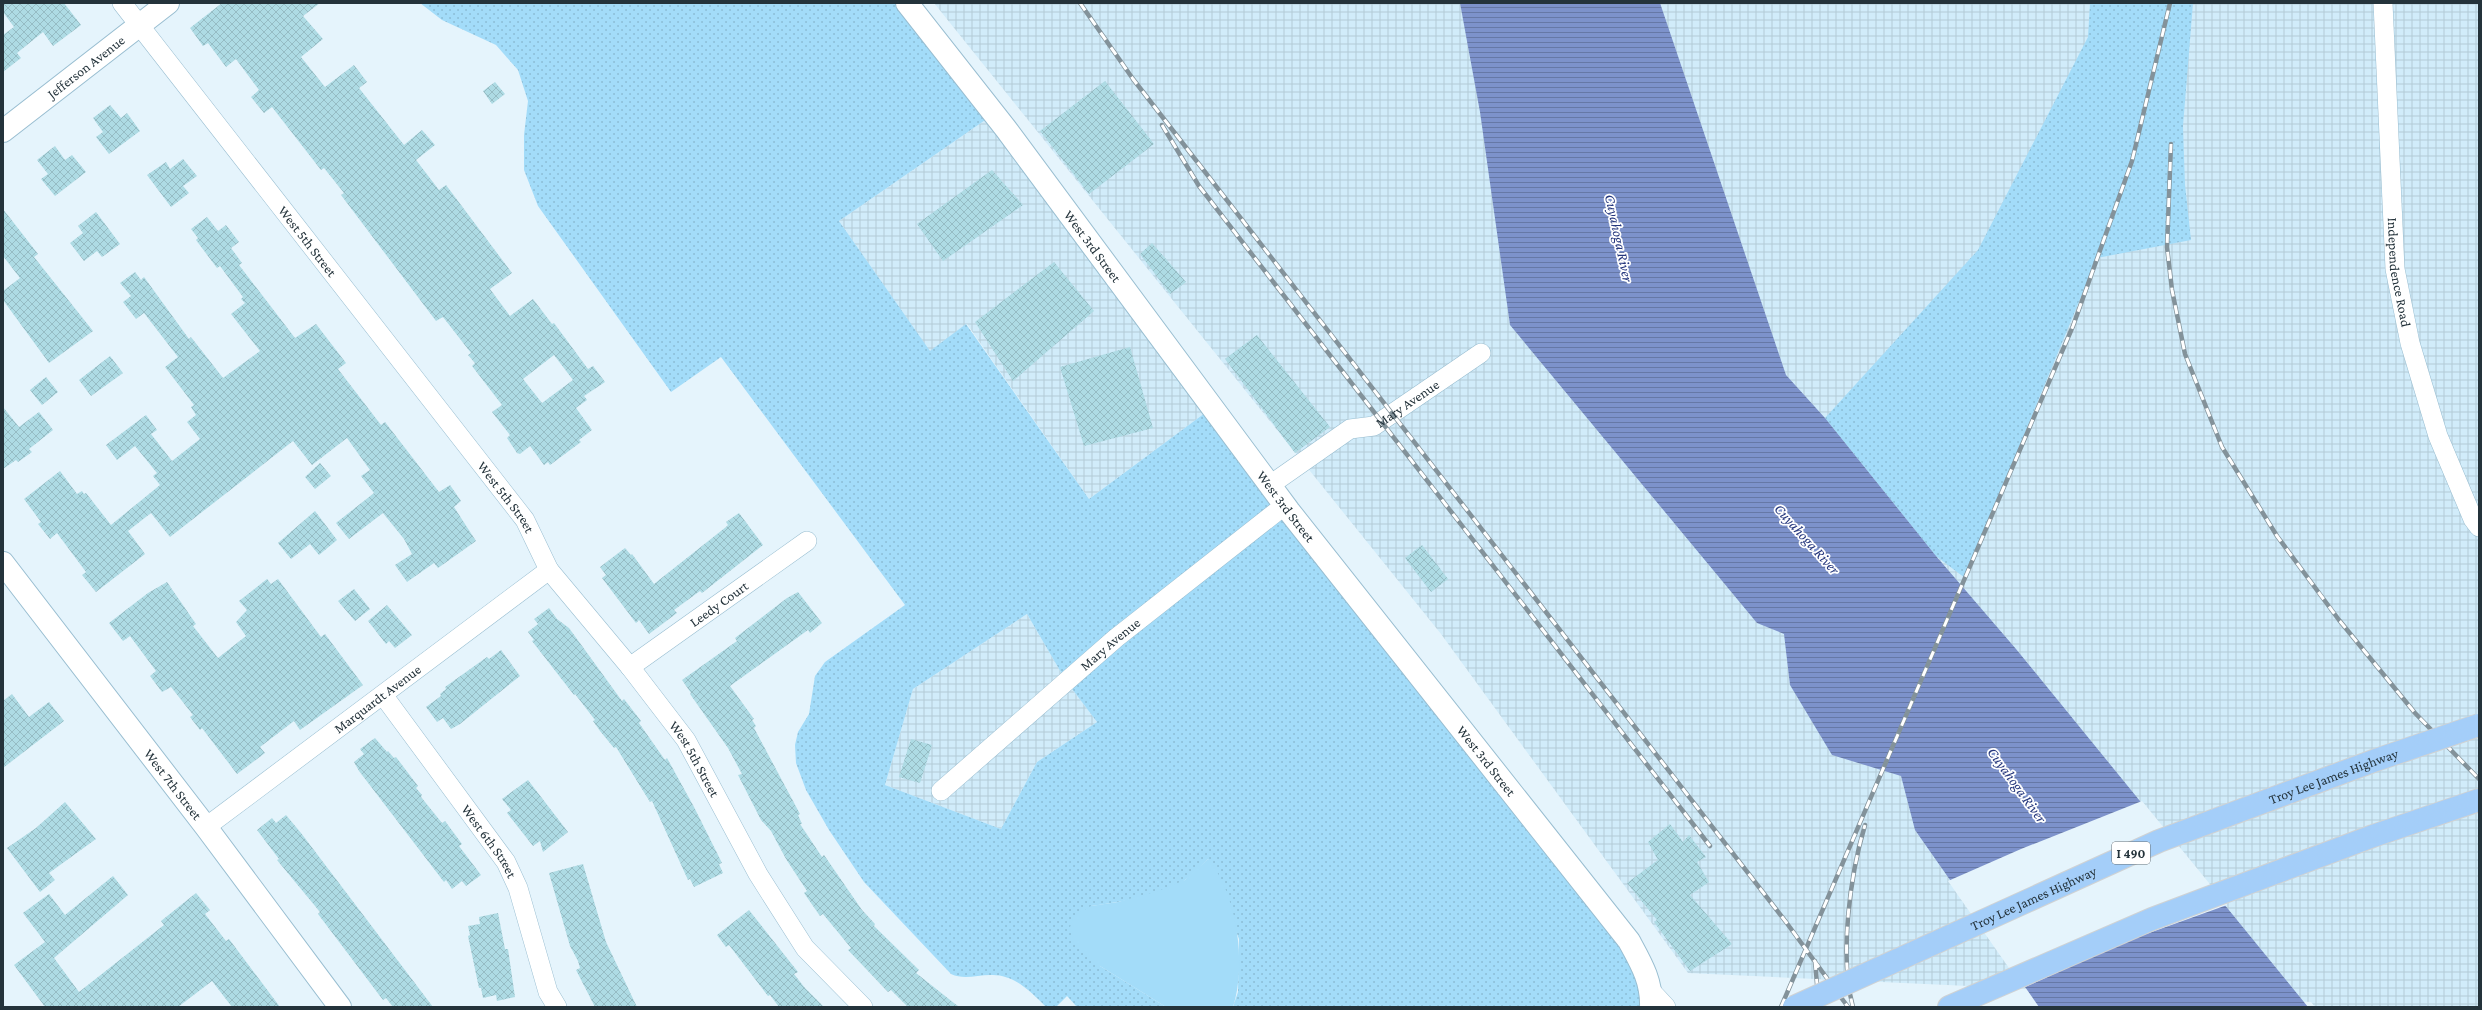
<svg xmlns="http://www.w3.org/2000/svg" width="2482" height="1010" viewBox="0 0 2482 1010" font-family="'Crimson Pro',serif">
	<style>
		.industrial { fill: url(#industrial-grid) }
		.grass { fill: url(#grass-dots); fill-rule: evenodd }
		.green { fill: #a3dcf9 }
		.water { fill: url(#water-rules) }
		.pier { fill: #e5f4fc }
		.building { fill: url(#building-cross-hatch); fill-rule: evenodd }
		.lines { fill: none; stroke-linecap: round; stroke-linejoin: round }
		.minor-casing { stroke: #99bed1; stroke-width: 20 }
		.tertiary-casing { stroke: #99bed1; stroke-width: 24 }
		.motorway-casing { stroke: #cfd2d4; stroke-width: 24 }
		.minor { stroke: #fff; stroke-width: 19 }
		.tertiary { stroke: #fff; stroke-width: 22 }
		.motorway { stroke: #a4cef9; stroke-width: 22 }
		.rail-casing { stroke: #83929a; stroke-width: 4.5 }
		.rail { stroke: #fff; stroke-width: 3; stroke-dasharray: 9; stroke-linecap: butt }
		.motorway-bridge-casing { stroke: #cfd2d4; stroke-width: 24; stroke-linecap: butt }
		.motorway-bridge { stroke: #a4cef9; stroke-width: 22 }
		.labels { text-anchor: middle; stroke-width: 3.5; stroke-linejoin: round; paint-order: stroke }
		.shield { fill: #fff; stroke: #667076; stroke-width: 1 }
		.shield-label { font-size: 13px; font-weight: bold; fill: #24333b }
		.street-label { font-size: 14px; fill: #24333b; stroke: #fff }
		.water-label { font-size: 15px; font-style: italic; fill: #25377d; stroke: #fff }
	</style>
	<defs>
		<pattern id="industrial-grid" width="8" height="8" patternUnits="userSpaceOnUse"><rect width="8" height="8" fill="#d1ecfa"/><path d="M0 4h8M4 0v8" fill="none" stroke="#b3cbd7"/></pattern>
		<pattern id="grass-dots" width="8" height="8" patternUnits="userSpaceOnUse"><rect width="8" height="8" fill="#a3dcf9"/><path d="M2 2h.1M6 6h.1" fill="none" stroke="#8cbdd6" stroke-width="1.8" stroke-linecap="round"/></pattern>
		<pattern id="water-rules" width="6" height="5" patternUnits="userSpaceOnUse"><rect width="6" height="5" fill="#7d92cb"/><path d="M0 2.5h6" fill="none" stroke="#6678a6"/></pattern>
		<pattern id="building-cross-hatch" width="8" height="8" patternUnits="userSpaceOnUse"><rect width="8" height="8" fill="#aedbe4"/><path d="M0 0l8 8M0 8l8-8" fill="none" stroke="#96bcc4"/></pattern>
	</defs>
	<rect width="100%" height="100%" fill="#e5f4fc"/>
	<path class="industrial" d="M934,3H2479V1007H2315L2311,1002L1688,973L1441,634Z
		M994,114L1213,407L1089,499L967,324L930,352L839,221Z
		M1027,614L1066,681L1097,722L1037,762L1001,829L885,785L913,689Z"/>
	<path class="grass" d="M420,3H907L994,114L839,221L930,351L966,324L1089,499L1213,407L1629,941L1651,1007H1233L1238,992L1239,939L1208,859C1201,865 1194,874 1185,880C1163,896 1118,902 1091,906L1100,966L1166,1007H1077L1067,996L1056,1007H1046C1031,992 1014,974 991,975C976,975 964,980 951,974L864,882L829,830L806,790L796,763L795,745L798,732L809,714L815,676L825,662L905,605L721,357L671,392L538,206L524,170V135L528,101L518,70L496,45L442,20ZM1027,614L1066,681L1097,722L1037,762L1001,829L885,785L913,689Z
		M2090,3H2193L2183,126L2185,185L2191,240L2097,258L1965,578L1936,556L1825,418L1978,250L2088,37Z"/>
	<path class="green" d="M1208,859C1237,893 1247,965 1233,1007H1166L1100,966L1074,943L1070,927L1074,916L1091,906L1118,902L1158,891L1185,880Z"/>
	<path class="water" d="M1460,3H1660L1786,375L1825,418L1936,556L2016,649L2308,1007H2039L1915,830L1901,776L1832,755L1790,685L1784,634L1757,623L1510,325L1480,112Z"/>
	<path class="pier" d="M2142,801L2227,905L2124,942L2023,988L1948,881L2021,849Z"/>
	<path class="building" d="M3,3H64L81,25L53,46L43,32L17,53L21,58L3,72V35L14,27L3,12Z
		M222,3H320L303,16L323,39L301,57L325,87L354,65L367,82L359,88L404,145L422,130L435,145L416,160L439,190L446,185L512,273L490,289L510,316L533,299L552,324L554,323L588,369L593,366L605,382L584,396L587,400L576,408L592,430L579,440L581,442L550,465L548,462L544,465L530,446L520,454L517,453L507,438L510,435L492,412L502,405L472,366L475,363L468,355L471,353L443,317L436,321L341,195L344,193L324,168L321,170L272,107L264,113L251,97L259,90L236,59L226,67L208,43L203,46L190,28ZM554,355L573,380L542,403L523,379Z
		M1105,81L1154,144L1089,194L1040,131Z
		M495,82L505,94L492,104L483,91Z
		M110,105L121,118L127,113L140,131L109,154L96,137L103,132L93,118Z
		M55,146L65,160L72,155L86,172L55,196L41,179L48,174L37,160Z
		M183,159L197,176L183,186L189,193L171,207L147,175L166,162L170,169Z
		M992,170L1023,205L943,261L917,224Z
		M3,209L38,254L34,257L93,331L49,363L3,300V291L20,278L3,256Z
		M96,212L120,244L102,257L97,251L84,261L70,243L83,233L78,226Z
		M207,217L218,231L226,225L239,242L231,248L242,263L239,265L295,338L316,324L346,363L338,369L381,425L385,422L439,492L450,485L461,501L454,507L476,541L438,568L434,563L407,582L395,565L412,554L404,539L383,513L349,539L336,523L374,493L361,476L370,470L347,438L312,465L293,441L170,537L151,513L128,531L145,554L96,592L82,575L86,572L57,533L50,539L38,524L41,522L24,499L60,471L77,494L82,491L84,494L86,493L111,525L160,485L153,476L157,473L135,446L117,460L106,445L146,415L157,430L151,434L172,461L200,439L187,422L196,415L191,407L194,405L165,367L178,357L144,313L136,319L123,302L131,296L120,283L135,272L141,280L144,277L189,339L191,337L223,378L260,351L231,314L245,303L241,299L243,297L220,266L217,268L196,240L198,238L191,229Z
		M1152,243L1186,282L1170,294L1140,254Z
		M1054,262L1094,311L1013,381L975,322Z
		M1257,335L1330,427L1295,453L1225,359Z
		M1130,347L1153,428L1084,446L1060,367Z
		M110,356L123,373L91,396L79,380Z
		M46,377L58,392L42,405L30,390Z
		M3,407L19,427L39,412L53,430L29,449L32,452L18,462L16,460L3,469Z
		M320,463L331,476L315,489L305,477Z
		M315,511L337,540L319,555L310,544L291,559L278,543Z
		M739,513L763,545L702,593L700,591L674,610L677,613L649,634L639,620L636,623L602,578L606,575L600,567L625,548L631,555L632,554L654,584L726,527L728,525L726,522Z
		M1422,545L1448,579L1431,592L1405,558Z
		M267,579L271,584L278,579L321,637L325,634L363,685L300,730L294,721L260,747L265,753L237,774L202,728L200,730L190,717L193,715L171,687L162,692L150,676L156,671L130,636L123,641L109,623L148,593L167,582L196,624L193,626L218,658L246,636L236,622L247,610L239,601Z
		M354,589L370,609L355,621L338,601Z
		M798,592L822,623L810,633L808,630L730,686L754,719L752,720L756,726L754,728L800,814L798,815L802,824H800L822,857L824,855L862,910L875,924L874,926L919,970L916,973L959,1007H908L891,990L888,992L848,950L851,948L823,914L820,916L804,893L807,891L786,859L771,831L761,820L738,775L742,774L728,748L690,694L691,693L682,680L737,641L735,638L787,598Z
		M387,605L412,635L395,648L389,641L386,644L368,621Z
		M549,608L557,619L569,628L622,701L624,699L641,721L639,723L665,760L667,758L694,807L722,863L719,864L723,873L694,887L690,879L688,880L652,801L650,802L616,747L614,748L600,731L593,721L595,720L575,694L574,695L532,641L534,640L528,632L538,624L534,619Z
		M501,650L520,676L460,724L451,729L443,718L437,722L426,707L441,696L440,694L446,689L445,687L487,657L489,659Z
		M12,694L29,717L49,702L64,721L3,768V701Z
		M375,738L387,752L388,751L394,758L396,757L418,786L416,788L422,795L421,797L442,823L445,821L462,844L459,846L481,875L466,886L462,881L452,889L446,880L444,882L359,771L354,762L364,754L360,749Z
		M911,739L932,745L920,783L899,777Z
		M528,780L568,832L543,852L540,841L533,846L507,813L511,810L502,799Z
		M65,802L96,839L49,873L55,880L40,892L7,848L36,828Z
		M286,815L301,833L433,1007H393L386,998L383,1000L318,914L320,912L277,860L279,859L257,830L272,818L276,823Z
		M1670,824L1683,842L1689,835L1706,857L1697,862L1709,882L1690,895L1732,944L1690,971L1654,922L1657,920L1627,883L1658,860L1648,842Z
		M583,864L606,942L637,1007H595L576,970L580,968L578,961L570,946L549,873Z
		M113,876L128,895L54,958L79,992L164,925L161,921L196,893L210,910L205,914L226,941L229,939L280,1007H232L212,981L178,1007H45L14,965L45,942L23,913L49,894L65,915Z
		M749,910L798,972L794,974L805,988L824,1007H779L770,995L768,996L729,945L726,947L717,935Z
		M498,913L505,949H508L515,997L497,1001L496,995L483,998L481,988H479L468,936L470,935L468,926L480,924L479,917Z"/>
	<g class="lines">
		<defs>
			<g id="minor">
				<path id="s1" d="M122,3L525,520L549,570L630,667L686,740L758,874L805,948L863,1007"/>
				<path id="s2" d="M2383,3L2395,269L2410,343L2438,436L2473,519L2479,527"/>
				<path id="s3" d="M1270,485L1350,429L1374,426L1481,353"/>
				<path id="s4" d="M630,667L807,541"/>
				<path id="s5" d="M383,695L506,862L518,888L548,992L557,1007"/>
				<path id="s6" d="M941,791L1116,638L1285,505"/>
				<path id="s7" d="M206,827L549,570"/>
				<path d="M1652,992L1666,1007"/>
			</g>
			<g id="tertiary">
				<path id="s8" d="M907,3L1006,129L1289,511L1629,941C1641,963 1652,981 1651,1007"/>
				<path id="s9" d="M3,131L168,3"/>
				<path id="s10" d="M3,563L206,827L340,1007"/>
			</g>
			<path id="motorway" d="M1949,1007L2152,919L2373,836L2479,800"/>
		</defs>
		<use href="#minor" class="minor-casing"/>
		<use href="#tertiary" class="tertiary-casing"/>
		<use href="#motorway" class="motorway-casing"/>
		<use href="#minor" class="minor"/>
		<use href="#tertiary" class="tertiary"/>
		<use href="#motorway" class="motorway"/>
		<defs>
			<path id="rail" d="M1080,3L1133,79L1786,922L1848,1007
				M1162,125L1199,186L1710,846
				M2171,144L2167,247L2172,290L2185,354L2222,447L2277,536L2339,620L2415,713L2479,779
				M1815,961L1819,1007
				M1781,1007L2073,326L2132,161L2170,3
				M1853,1007C1839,957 1850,875 1865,825"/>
		</defs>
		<use href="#rail" class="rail-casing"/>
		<use href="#rail" class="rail"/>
		<defs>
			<g id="motorway-bridge">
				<path id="s11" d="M1794,1007L2159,841L2376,760L2479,725"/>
			</g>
		</defs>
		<use href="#motorway-bridge" class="motorway-bridge-casing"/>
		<use href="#motorway-bridge" class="motorway-bridge"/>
	</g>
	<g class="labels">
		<rect class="shield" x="2112" y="842" width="38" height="22" rx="3"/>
		<g class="shield-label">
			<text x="2131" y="858">I 490</text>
		</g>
		<g class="street-label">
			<text dy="5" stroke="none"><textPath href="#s9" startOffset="105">Jefferson Avenue</textPath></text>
			<text dy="5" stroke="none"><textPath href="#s1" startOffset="302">West 5th Street</textPath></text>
			<text dy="5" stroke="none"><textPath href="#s8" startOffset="306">West 3rd Street</textPath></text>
			<text dy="5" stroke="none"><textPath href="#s2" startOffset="270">Independence Road</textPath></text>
			<text dy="5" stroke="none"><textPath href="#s3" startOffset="162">Mary Avenue</textPath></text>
			<text dy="5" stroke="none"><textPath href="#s1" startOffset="626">West 5th Street</textPath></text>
			<text dy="5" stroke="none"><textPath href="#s8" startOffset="630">West 3rd Street</textPath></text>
			<text dy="5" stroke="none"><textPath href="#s4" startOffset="109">Leedy Court</textPath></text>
			<text dy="5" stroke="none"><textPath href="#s6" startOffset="224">Mary Avenue</textPath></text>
			<text dy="5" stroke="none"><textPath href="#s7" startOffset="214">Marquardt Avenue</textPath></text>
			<text dy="5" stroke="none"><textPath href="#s1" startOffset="950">West 5th Street</textPath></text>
			<text dy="5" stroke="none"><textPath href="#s8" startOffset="954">West 3rd Street</textPath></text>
			<text dy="5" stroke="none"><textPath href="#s11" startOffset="587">Troy Lee James Highway</textPath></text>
			<text dy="5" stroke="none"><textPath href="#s10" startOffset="279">West 7th Street</textPath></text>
			<text dy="5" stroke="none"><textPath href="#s5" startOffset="181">West 6th Street</textPath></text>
			<text dy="5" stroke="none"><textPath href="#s11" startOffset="263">Troy Lee James Highway</textPath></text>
		</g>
		<g class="water-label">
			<text transform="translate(1619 238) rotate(78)" y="5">Cuyahoga River</text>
			<text transform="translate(1807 539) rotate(48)" y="5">Cuyahoga River</text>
			<text transform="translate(2017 785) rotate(54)" y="5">Cuyahoga River</text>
		</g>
	</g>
	<rect width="2482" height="1010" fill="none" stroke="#24333b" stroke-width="8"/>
</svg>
